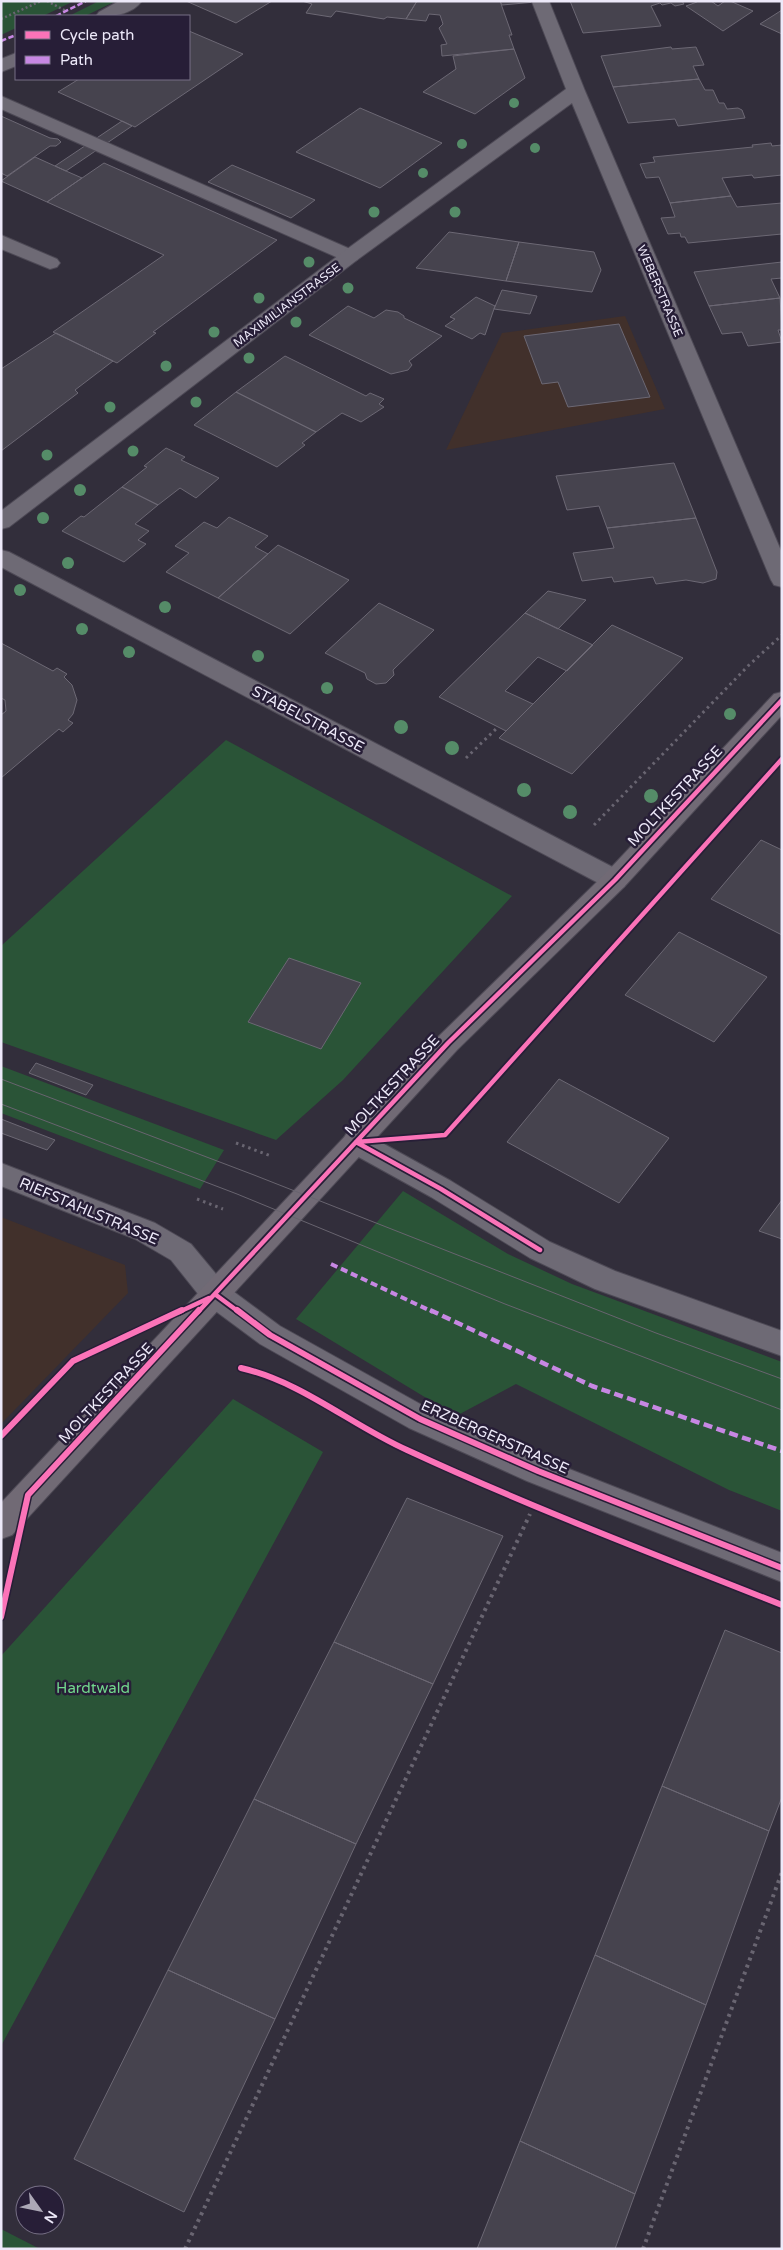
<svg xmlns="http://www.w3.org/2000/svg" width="783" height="2250" viewBox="0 0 783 2250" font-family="'Varela Round',sans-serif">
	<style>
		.education { fill: #41302b }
		.green { fill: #2a5437 }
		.building { fill: #46434e; stroke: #6c6874 }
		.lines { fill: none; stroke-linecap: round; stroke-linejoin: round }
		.lane-casing { stroke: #4d4955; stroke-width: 2 }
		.street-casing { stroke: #4d4955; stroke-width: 2 }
		.secondary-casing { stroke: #4d4955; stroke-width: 2 }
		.path-far2 { stroke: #696571; stroke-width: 2.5; stroke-dasharray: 2 2.5; stroke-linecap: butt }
		.path-far1 { stroke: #696571; stroke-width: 3; stroke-dasharray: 2.5 4; stroke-linecap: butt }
		.path { stroke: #696571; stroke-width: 4; stroke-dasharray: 3 4.5; stroke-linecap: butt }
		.lane { fill: #6e6a75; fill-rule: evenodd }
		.street { fill: #6e6a75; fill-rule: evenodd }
		.secondary { fill: #716a75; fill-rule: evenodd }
		.tram { stroke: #68646f; stroke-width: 1 }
		.quiet-far2 { stroke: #c787e3; stroke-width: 2.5; stroke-dasharray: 5.5 2.5; stroke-linecap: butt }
		.quiet-far1 { stroke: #c787e3; stroke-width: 4; stroke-dasharray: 7 4; stroke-linecap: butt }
		.quiet { stroke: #c787e3; stroke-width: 4.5; stroke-dasharray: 9 4.5; stroke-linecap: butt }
		.cycleway-far1-casing { stroke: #271e37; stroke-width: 8 }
		.cycleway-casing { stroke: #271e37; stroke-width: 9 }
		.cycleway-far1 { stroke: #fb73b8; stroke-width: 4.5 }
		.cycleway { stroke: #fb73b8; stroke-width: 6 }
		.tree { fill: #558c68 }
		.labels { text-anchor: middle; stroke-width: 5; stroke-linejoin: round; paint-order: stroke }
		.far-street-label { font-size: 12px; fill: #ede9f9; stroke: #271e37 }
		.street-label { font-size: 15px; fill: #ede9f9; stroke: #271e37 }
		.park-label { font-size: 15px; fill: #72d88d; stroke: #271e37 }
	</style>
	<rect width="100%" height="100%" fill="#322e3b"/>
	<path class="education" d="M625,316L665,409L446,450L502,333Z
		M1,1217L125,1265L128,1293L1,1424Z"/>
	<path class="green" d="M1,1H74L43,16H16V28L1,35Z
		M99,1H116L85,16H69Z
		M226,740L512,896L343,1080L276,1140L1,1042V946Z
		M1,1066L224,1150L200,1189L1,1113Z
		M403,1191L508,1254L572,1284L782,1362V1511L729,1490L516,1384L456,1416L296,1319Z
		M233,1399L323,1452L1,2046V1656Z
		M1,2229L40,2249H1Z"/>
	<path class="building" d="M186,1H272L236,23Z
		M302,1H417L406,19L387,17L384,19L336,11L331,17L306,13L312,4Z
		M417,1H500L512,35H509L514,49L442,56L441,45L447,44L439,28L443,24L440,15L429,14L426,21L406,19Z
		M500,1H547L502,5Z
		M570,1H682L684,4L675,6L671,3L662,5L660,3L651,6L661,26L583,33Z
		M696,1H711L718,6L725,1H730L753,11L723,31L686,6L697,2Z
		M782,10V34L760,24Z
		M189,31L243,54L135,127L58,92L79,79H189Z
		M671,47L672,49L696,47L704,65L693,66L699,79L613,87L601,56Z
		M514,49L525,78L475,114L423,92L456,69L453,56Z
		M699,79L705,90H713L719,103H724L727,109L738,108L742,110L745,118L678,126L675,119L628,123L613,87Z
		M360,108L442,143L380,188L296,152Z
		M1,116L50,138L58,139L61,142L56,146H50L7,176L1,173Z
		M122,121L132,126L66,171L55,166Z
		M771,143L772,146L782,145V175L754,178L752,175L722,178L731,196L670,203L659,177L646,178L640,164L655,162L653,157L753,147L752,145Z
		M35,157L66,171L82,178L47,202L1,181Z
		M104,163L277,240L153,332L156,333L117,363L53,332L164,255L47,202Z
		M232,165L315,200L291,218L208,182Z
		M731,196L737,207L782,203V234L688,243L685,237H681L680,233L668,234L661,218L675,217L670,203Z
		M449,232L519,242L506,281L416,268Z
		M519,242L594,252L601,270L592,292L506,281Z
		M782,262V278L771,279L780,298L709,306L694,272Z
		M502,290L537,296L530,314L494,309Z
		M476,297L495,306L485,335L480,333L472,339L445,326L455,319L450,317Z
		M780,298L782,330H778L782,342L748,346L742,332L722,334L709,306Z
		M348,306L374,318L386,310L398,312L404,316V318L442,336L409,361L412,365L408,370L391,374L309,335Z
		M619,324L650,397L568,407L558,382L542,384L524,336Z
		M56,333L113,361L75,390L78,393L1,451V369Z
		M285,356L366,396L370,393L384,399L379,404L384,407L361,422L342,413L316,432L236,392Z
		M236,392L316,432L302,443L305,445L277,467L194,425Z
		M166,448L185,457L181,460L219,478L196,498L180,488L158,505L122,487L147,467L144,466Z
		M674,463L696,518L607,528L599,506L567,510L556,476Z
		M122,487L158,505L135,524L149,531L138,540L146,544L124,562L62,531L81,516L84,517Z
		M229,517L268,536L255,547L268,554L218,598L166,572L189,553L175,546L204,522L217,528Z
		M696,518L717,572L716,579L703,583L686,580L656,584L653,577L614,582L612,577L582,581L573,553L614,548L607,528Z
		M278,545L349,580L290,634L218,598Z
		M548,591L586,600L558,629L525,613Z
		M379,603L434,630L393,670L394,675L386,683L376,684L367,679L365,673L325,653Z
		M525,613L593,645L567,671L538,657L505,691L533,704L506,731L439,697Z
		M612,625L683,658L572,774L499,738Z
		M1,643L53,671L57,668L67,674L64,677L72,685L77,700L73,714L68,720L73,723L63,732L59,729L1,778V715L6,711L5,700L1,698Z
		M761,840L782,850V935L711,899Z
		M679,932L767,977L714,1042L625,995Z
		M289,958L361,983L321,1049L248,1022Z
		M36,1063L93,1085L86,1095L29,1073Z
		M559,1079L669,1138L619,1203L507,1142Z
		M1,1119L55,1140L47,1150L1,1133Z
		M782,1200V1239L759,1231Z
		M407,1498L503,1536L433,1684L334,1642Z
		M725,1630L782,1653V1797L769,1831L662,1786Z
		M334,1642L433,1684L356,1844L254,1799Z
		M662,1786L769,1831L706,2005L595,1955Z
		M254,1799L356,1844L275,2019L168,1970Z
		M595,1955L706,2005L635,2194L520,2141Z
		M168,1970L275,2019L184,2212L74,2159Z
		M520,2141L635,2194L615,2249H477Z"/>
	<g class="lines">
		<defs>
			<path id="lane" d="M1,96L357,252L360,256L357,260L350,262L343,260L1,109Z
				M1,235L57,259L60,263L57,267L50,269L1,249Z"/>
			<path id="street" d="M119,1H142C132,15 111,17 96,16L99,12Z
				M549,1L585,91L782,553V587L774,585L771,580L572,103L357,260L9,527L1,529V511L343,252L566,89L532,2Z
				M16,53V66L1,72V59Z
				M1,550L9,552L624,873L628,880L624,887L615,889L606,887L1,567Z
				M356,1131L366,1134L451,1181L550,1242L615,1271L782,1331V1356L595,1289L530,1258L431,1197L346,1150L342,1142L346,1134Z
				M1,1163L155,1223L191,1244L226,1286L280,1326L431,1410L549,1461L782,1553V1582L527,1481L409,1428L260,1344L206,1304L171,1260L135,1239L1,1186Z"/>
			<path id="secondary" d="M782,692V715L624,887L457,1050L12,1535L1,1539V1503L439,1036L606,873L774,694Z"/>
		</defs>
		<use href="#lane" class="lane-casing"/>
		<use href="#street" class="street-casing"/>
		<use href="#secondary" class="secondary-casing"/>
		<path class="path-far2" d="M47,1L66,11
			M1,19L41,1"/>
		<path class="path-far1" d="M466,758L498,727
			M594,825L749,665L782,635
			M236,1143L271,1156
			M197,1199L223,1209"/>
		<path class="path" d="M185,2249L530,1514
			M643,2249L782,1872"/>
		<use href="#lane" class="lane"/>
		<use href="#street" class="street"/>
		<use href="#secondary" class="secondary"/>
		<path class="tram" d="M1,1079L254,1175L656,1333L782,1379
			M1,1104L237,1194L505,1304L782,1410"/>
		<path class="quiet-far2" d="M56,16L86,1
			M1,41L16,35"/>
		<path class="quiet-far1" d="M331,1264L433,1312"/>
		<path class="quiet" d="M430,1310L592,1386L782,1451"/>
		<defs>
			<path id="cycleway-far1" d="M356,1142L445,1135L782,759
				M356,1142L441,1189L540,1250
				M216,1295L239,1312
				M179,1312L209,1298
				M198,1312L448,1043L615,880L782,700"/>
			<path id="cycleway" d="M237,1310L270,1335L420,1419L538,1471L782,1568
				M241,1368C302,1382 351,1425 407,1450C530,1507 656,1555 782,1605
				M1,1436L73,1361L182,1310
				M1,1617L28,1495L199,1310"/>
		</defs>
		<use href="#cycleway-far1" class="cycleway-far1-casing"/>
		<use href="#cycleway" class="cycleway-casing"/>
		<use href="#cycleway-far1" class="cycleway-far1"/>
		<use href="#cycleway" class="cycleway"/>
	</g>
	<g class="tree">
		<circle cx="514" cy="103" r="5"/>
		<circle cx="462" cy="144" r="5"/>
		<circle cx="535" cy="148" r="5"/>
		<circle cx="423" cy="173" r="5"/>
		<circle cx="374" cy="212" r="5.5"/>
		<circle cx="455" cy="212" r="5.5"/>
		<circle cx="309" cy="262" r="5.5"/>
		<circle cx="348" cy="288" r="5.5"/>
		<circle cx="259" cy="298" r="5.5"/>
		<circle cx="296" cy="322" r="5.5"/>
		<circle cx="214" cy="332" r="5.5"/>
		<circle cx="249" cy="358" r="5.5"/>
		<circle cx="166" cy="366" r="5.5"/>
		<circle cx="196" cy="402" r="5.5"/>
		<circle cx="110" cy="407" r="5.5"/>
		<circle cx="133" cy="451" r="5.5"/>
		<circle cx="47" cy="455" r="5.5"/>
		<circle cx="80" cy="490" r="6"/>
		<circle cx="43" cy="518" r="6"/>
		<circle cx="68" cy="563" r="6"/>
		<circle cx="20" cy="590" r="6"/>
		<circle cx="165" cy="607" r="6"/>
		<circle cx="82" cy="629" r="6"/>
		<circle cx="129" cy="652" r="6"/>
		<circle cx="258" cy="656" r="6"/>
		<circle cx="327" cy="688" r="6"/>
		<circle cx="730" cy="714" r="6"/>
		<circle cx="401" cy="727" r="7"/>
		<circle cx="452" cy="748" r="7"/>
		<circle cx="524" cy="790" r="7"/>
		<circle cx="651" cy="796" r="7"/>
		<circle cx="570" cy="812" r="7"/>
	</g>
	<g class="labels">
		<g class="far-street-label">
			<text transform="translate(660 291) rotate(67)" y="4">WEBERSTRASSE</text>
			<text transform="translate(287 305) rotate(-37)" y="4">MAXIMILIANSTRASSE</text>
		</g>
		<g class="street-label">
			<text transform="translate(308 719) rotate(28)" y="5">STABELSTRASSE</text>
			<text transform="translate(675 796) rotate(-47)" y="5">MOLTKESTRASSE</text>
			<text transform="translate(392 1085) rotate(-47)" y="5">MOLTKESTRASSE</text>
			<text transform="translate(89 1211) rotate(23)" y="5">RIEFSTAHLSTRASSE</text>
			<text transform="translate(106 1393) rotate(-47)" y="5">MOLTKESTRASSE</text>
			<text transform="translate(495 1437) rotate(24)" y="5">ERZBERGERSTRASSE</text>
		</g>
		<g class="park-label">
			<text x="93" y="1693">Hardtwald</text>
		</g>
	</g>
	<rect width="783" height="2250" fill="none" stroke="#ede9f9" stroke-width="5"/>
	<rect x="15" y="15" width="175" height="65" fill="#271e37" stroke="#766f85"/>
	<rect x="25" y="31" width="25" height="8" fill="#fb73b8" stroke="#766f85"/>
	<text x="60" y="40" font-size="15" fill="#ede9f9">Cycle path</text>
	<rect x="25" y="56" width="25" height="8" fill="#c787e3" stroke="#766f85"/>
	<text x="60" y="65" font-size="15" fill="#ede9f9">Path</text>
	<g transform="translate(40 2210) rotate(123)"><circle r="24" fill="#271e37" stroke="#766f85"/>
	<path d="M0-4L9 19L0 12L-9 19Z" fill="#aca8b6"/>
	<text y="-8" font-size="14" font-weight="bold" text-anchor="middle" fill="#ede9f9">N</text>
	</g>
</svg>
